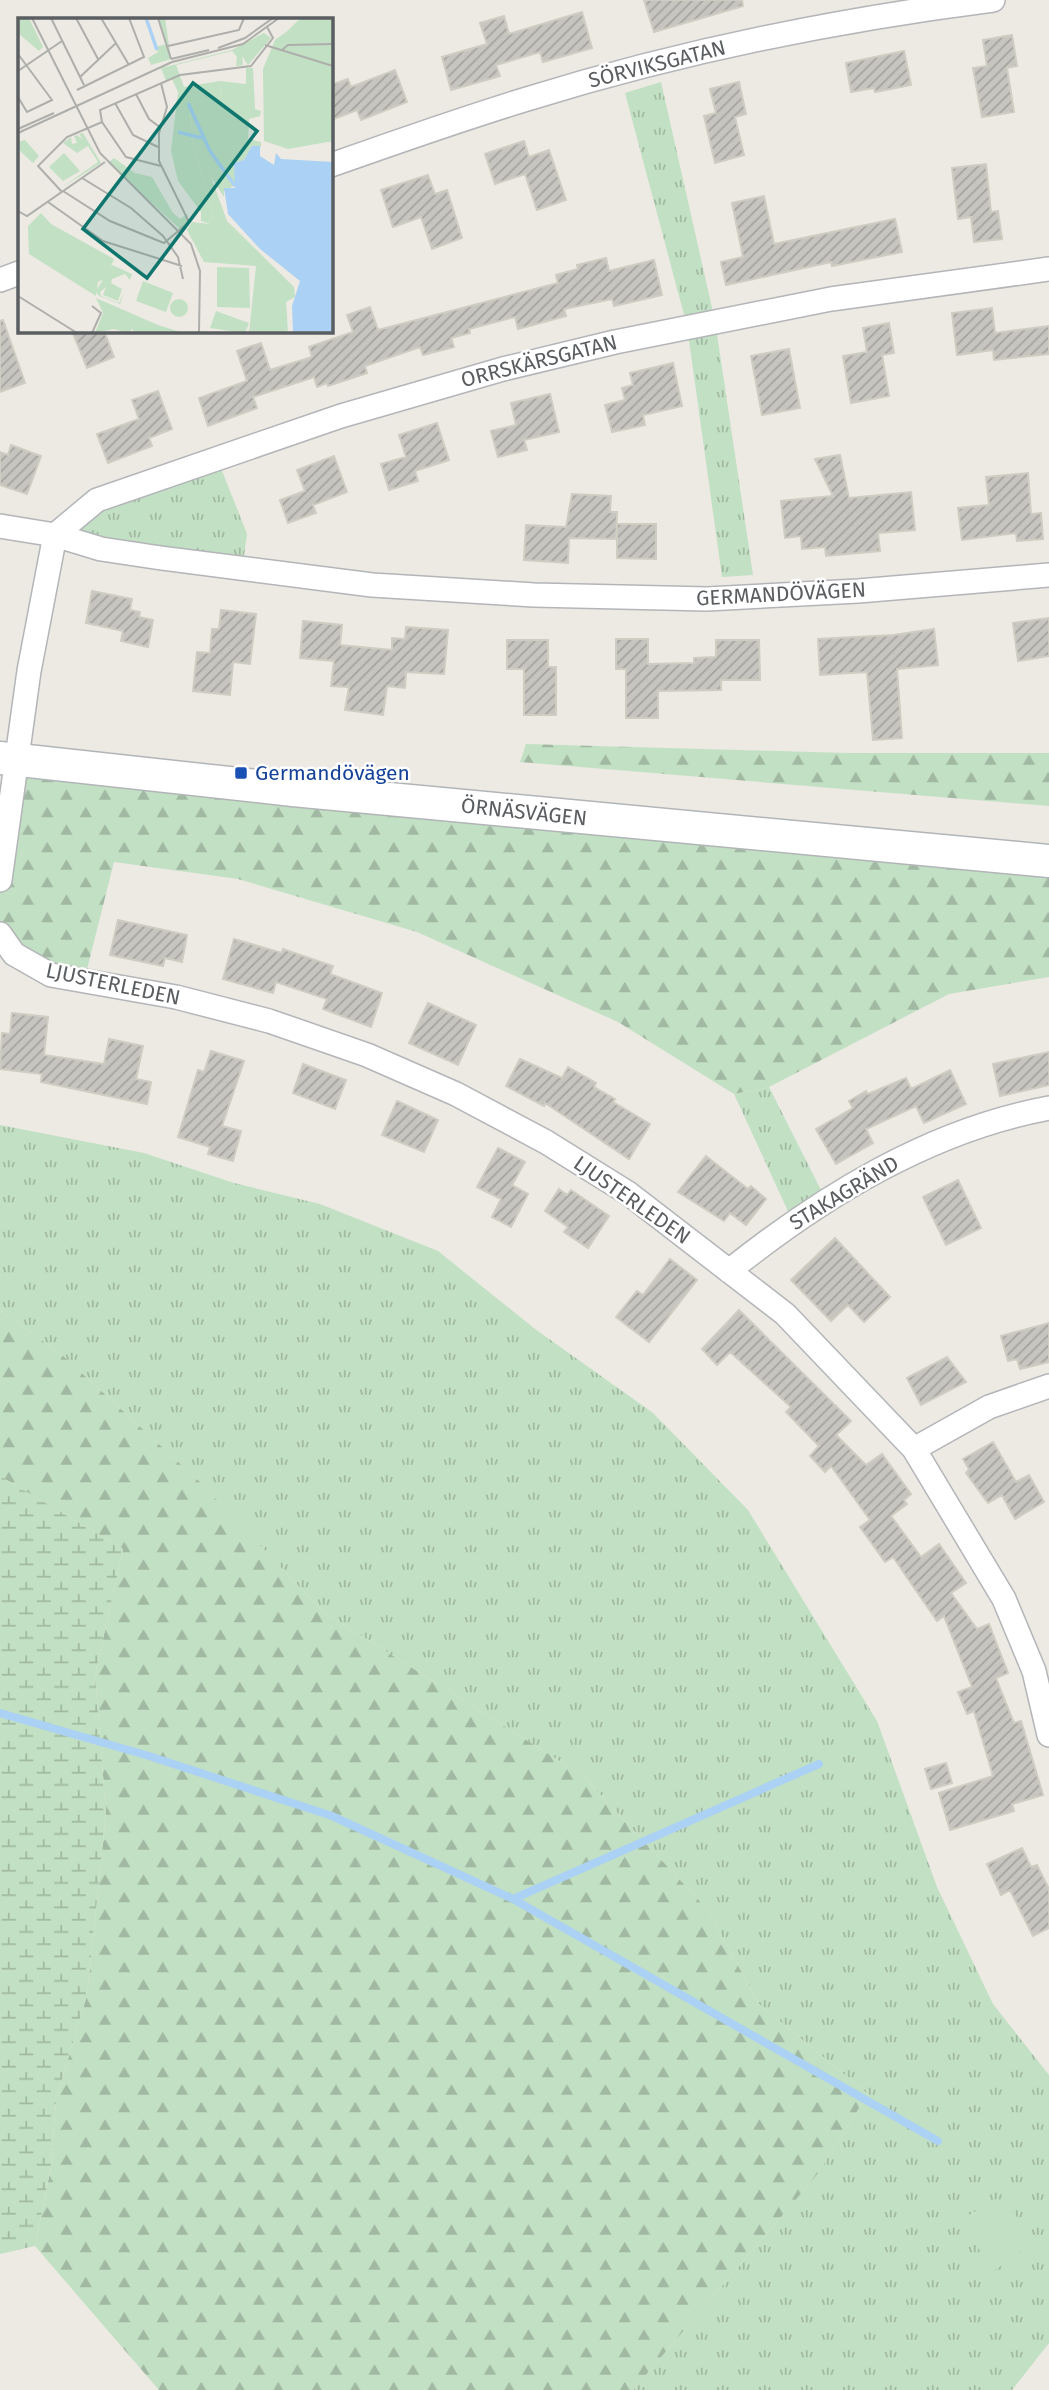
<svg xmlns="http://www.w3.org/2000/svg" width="1049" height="2390" viewBox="0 0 1049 2390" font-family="'Fira Sans',sans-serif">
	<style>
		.grass { fill: url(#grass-tufts) }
		.forest { fill: url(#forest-firs) }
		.wetland { fill: url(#wetland-marsh) }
		.park { fill: #c2e0c3 }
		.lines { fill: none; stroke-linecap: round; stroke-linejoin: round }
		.stream { stroke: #abd2f4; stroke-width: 8 }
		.building { fill: url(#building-hatch); stroke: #cfccc2; stroke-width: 2 }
		.street-casing { stroke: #b3b5b8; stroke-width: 26 }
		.secondary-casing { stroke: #b2b5b8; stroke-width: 35 }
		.street { stroke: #fff; stroke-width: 23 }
		.secondary { stroke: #fff; stroke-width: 32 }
		.transit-dot { fill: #1a4fb4; stroke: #fff; stroke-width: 2.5 }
		.labels { text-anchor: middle; stroke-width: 5; stroke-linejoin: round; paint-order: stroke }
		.street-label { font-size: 21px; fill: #5b5e61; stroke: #fff }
		.transit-label { font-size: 21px; fill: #164399; stroke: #fff; text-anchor: start }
		.inset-river { fill: none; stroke: #abd2f4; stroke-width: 3.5 }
		.inset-road { fill: none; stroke: #aeaeab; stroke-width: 2 }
		.view { fill: #0f766e; fill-opacity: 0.15; stroke: #0f766e; stroke-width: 3.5 }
		.inset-edge { fill: none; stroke: #5b5e61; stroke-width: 3.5 }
	</style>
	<defs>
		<pattern id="grass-tufts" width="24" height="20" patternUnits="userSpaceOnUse" patternTransform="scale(1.75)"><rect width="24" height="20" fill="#c2e0c3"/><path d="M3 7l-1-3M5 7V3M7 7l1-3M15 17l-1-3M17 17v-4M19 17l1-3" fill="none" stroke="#a1b9a2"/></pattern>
		<pattern id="forest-firs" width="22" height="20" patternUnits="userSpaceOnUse" patternTransform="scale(1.75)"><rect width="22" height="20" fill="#c2e0c3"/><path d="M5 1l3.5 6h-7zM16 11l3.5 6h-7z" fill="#a1b9a2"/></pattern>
		<pattern id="wetland-marsh" width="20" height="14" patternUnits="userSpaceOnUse" patternTransform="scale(1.75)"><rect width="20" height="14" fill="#c2e0c3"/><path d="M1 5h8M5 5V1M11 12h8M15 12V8" fill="none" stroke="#a1b9a2"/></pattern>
		<pattern id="building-hatch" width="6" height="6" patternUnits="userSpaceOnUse" patternTransform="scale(1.75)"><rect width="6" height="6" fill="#c7c5bf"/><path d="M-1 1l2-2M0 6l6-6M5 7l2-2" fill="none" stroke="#a5a39f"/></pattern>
	</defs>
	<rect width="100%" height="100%" fill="#eceae3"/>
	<path class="grass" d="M661,82L715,321L753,575L722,577L687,326L625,93Z
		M217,458L247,534L242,570L56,537L98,500Z
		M769,1087L826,1200L793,1222L734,1094Z
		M0,1125L144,1153L234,1183L320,1204L438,1251L535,1329L653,1413L748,1510L877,1721L937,1887L993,2004L1049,2075V2343L1012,2390H633L816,2176L868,2094L759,2004L707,1909L583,1776L322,1611L200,1482L60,1353L0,1311Z"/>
	<path class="forest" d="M526,744L847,753H1049V806L520,762Z
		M18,763L1049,864V977L949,994L769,1087L734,1094L618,1022L417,932L238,879L114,862L84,981L45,973L0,929V882Z
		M0,1311L60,1353L200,1482L322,1611L583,1776L707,1909L759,2004L868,2094L816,2176L633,2390H159L35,2246L51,2167L56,2100L87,1995L106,1813L95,1675L123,1549L0,1476Z"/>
	<path class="wetland" d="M0,1476L123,1549L95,1675L106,1813L87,1995L56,2100L51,2166L35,2246L0,2254Z"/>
	<path class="park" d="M998,2198L1017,2217L1028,2247L992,2272L962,2219Z"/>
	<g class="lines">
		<path class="stream" d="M0,1713L146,1755L332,1816L513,1899L938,2141
			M513,1899L819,1764"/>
	</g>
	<path class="building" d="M644,0H742L743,6L654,32Z
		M582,12L592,48L543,62L540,52L496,65L500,76L451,90L442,57L487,44L480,23L504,16L509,34Z
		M1012,35L1017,66L1007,68L1014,112L982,117L973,68L987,66L983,40Z
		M904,51L911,85L875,92L874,88L851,92L846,63Z
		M395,70L407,102L361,120L357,110L331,120V85L348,79L351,87Z
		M739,82L746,114L735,117L744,155L715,163L704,116L716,113L710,89Z
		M524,141L529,157L549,150L566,200L537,210L525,174L495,184L485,154Z
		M986,164L991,212L998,211L1002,239L974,242L971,217L958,219L952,168Z
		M428,175L435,194L447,190L462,238L432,249L421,217L393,227L381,190Z
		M764,196L774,244L895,219L902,252L832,266L831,262L726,285L721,262L743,257L732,203Z
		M606,258L609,271L654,260L662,295L614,306L612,299L564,309L566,316L518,329L515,317L469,329L470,333L451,338L454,347L423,355L420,347L365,366L367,373L328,386L327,383L317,387L314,377L253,397L257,408L208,426L199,398L247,381L237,351L261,343L270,370L312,357L309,347L353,332L347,315L370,307L378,330L558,283L556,275L578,269L577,265Z
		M992,308L995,333L1049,326V354L994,360L993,350L957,355L952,313Z
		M3,320L25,383L0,392V321Z
		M889,323L894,353L882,355L889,396L851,403L843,356L867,352L863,328Z
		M72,331H104L114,357L87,368Z
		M789,349L800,408L762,415L751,356Z
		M673,363L682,406L643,415L645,425L612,432L605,405L625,400L622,388L633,385L630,373Z
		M158,391L172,429L149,438L152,446L108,463L97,434L139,419L132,400Z
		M550,394L559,432L524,440L527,450L498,457L491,431L516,425L511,403Z
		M437,423L449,460L415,471L418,481L389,490L381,464L406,457L399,435Z
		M11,445L41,456L27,494L0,485V452L8,455Z
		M840,455L849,498L911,492L915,530L878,533L880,551L826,556L825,547L802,549L801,536L785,538L781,501L833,496L815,459Z
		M334,456L347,492L313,505L316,513L288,523L280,500L305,491L297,470Z
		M1028,473L1031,514L1041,513L1043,539L1017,541L1016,533L962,540L958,508L989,505L986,477Z
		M572,494L611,496L610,512H617L616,539L569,538L568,563L524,560L526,525L566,527Z
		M617,524H656V559L617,558Z
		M92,591L132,599L130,610L140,612L139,617L153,620L148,647L121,641L123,631L86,623Z
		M221,610L256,614L250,664L233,662L230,695L193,691L197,652L210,653L212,629H219Z
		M1049,618V656L1018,661L1013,623Z
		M303,621L342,625L340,645L392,650V638L405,639L406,627L448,630L444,674L406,672L405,688L387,686L383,715L345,710L349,687L331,686L334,661L300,658Z
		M934,629L938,665L897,669L902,738L873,740L867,672L820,675L818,639L894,635Z
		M616,639H648V664L694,663V658L716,657V640H759L760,680H721V690L658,691V718H626V669H616Z
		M507,640H548V667H556V715H524V669H507Z
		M118,920L187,935L182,962L165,958L163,966L110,955Z
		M234,939L282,953L283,949L333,966L330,974L382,993L371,1027L323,1009L327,999L276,982L273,993L223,979Z
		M428,1003L476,1025L458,1065L409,1043Z
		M12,1013L48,1017L44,1055L104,1064L109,1039L143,1046L136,1079L151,1082L147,1104L41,1082L42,1074L0,1069L2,1033L10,1034Z
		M211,1051L244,1061L222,1126L241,1131L233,1161L208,1154L210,1147L178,1137L198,1070L204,1072Z
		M1049,1052V1085L1000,1096L993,1064Z
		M520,1059L562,1078L568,1067L596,1083L594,1087L615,1099L613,1102L650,1124L629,1159L545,1103L544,1106L506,1086Z
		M303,1064L346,1080L335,1109L293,1093Z
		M950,1070L966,1104L924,1123L916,1106L866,1129L873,1143L836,1164L816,1129L853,1108L849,1101L866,1091L868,1094L906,1078L911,1089Z
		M397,1101L438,1120L424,1152L382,1135Z
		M498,1148L525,1162L512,1185L528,1194L511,1227L492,1217L501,1199L477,1187Z
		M706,1156L748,1189L751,1186L766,1199L746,1225L730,1213L724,1221L678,1192Z
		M958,1180L981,1228L946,1245L923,1197Z
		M559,1189L567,1195L571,1190L609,1216L588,1248L564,1232L568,1227L545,1211Z
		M835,1238L890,1297L864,1322L848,1305L831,1321L791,1280Z
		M670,1259L697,1280L649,1342L616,1317L637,1291L643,1295Z
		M739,1310L851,1421L836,1435L866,1465L882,1454L911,1494L904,1500L907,1504L891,1516L921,1557L939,1544L966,1583L951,1593L977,1629L989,1624L1008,1673L996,1678L1014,1723L1021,1721L1043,1795L1012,1804L1014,1811L950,1830L939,1793L993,1776L974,1711L967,1714L958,1692L972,1687L944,1616L937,1621L893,1557L885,1562L860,1527L870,1520L831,1466L825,1472L810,1456L819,1446L786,1412L791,1407L730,1352L717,1365L702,1349Z
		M1049,1323V1362L1020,1369L1017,1359L1008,1361L1001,1336Z
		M947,1357L966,1382L921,1405L907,1378Z
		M993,1442L1016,1482L1029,1475L1044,1502L1015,1519L1002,1495L988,1503L966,1473L969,1469L963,1459Z
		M946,1763L952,1783L931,1789L925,1769Z
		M1022,1848L1031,1867L1037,1865L1049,1889V1928L1033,1936L1010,1890L1001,1895L987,1864Z"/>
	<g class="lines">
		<defs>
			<path id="street" d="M331,165C396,142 461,119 527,99C679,52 835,20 993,0
				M0,280L19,273
				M0,526L55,535L101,549L161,558L372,585L534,595L707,599L858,591L1049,575
				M0,880L29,671L55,535L97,500L341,416L503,369L615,342L831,299L1049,269
				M0,934L14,954L51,975L176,997L269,1021L367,1055L456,1094L546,1142L628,1193L785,1314L914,1449L1004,1599L1034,1671L1049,1735
				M729,1271C823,1196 930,1130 1049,1108
				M914,1449L989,1407L1049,1386"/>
			<path id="secondary" d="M0,758L293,790L1049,861"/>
		</defs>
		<use href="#street" class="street-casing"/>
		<use href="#secondary" class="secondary-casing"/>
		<use href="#street" class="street"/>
		<use href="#secondary" class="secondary"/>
	</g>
	<rect class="transit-dot" x="234" y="766" width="14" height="14" rx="3.5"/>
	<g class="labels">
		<g class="street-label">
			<text transform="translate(657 64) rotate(-14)" y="7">SÖRVIKSGATAN</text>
			<text transform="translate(539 361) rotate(-14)" y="7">ORRSKÄRSGATAN</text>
			<text transform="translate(781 594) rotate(-3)" y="7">GERMANDÖVÄGEN</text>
			<text transform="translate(524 812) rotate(6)" y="7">ÖRNÄSVÄGEN</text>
			<text transform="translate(113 984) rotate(12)" y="7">LJUSTERLEDEN</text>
			<text transform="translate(844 1193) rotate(-31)" y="7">STAKAGRÄND</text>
			<text transform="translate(632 1200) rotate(35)" y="7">LJUSTERLEDEN</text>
		</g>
		<g class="transit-label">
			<text x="255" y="780">Germandövägen</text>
		</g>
	</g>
	<g transform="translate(18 18)">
		<rect width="315" height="315" fill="#eceae3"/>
		<path d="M140,0H147L153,41L133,47L130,40L140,34L137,29L149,26ZM246,15L253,20L230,47L224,38L225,47L218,48L219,39L214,33L158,47L166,69L202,63L203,84L172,92L175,124L194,195L192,206L183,203V194L160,163L153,133L160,74L154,61L148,63L143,50L214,32ZM65,115L83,145L43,170L80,144L70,128L59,135L45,125L53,119L54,126L59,125L56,118L59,117L65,122L61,116ZM7,122L21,138L15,145L0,131V124ZM46,135L62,153L45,163L31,149ZM94,247L114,256L112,262L107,256L94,261L93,265L104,271L100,283L85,277L88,269L82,274L83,278L101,285L106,275L102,286L81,278L78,273Z" fill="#c2e0c3"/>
		<path d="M0,0H11L25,29L21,33L0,15ZM283,0H315V23H275L268,14ZM228,50H235L237,91L243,93L242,98L231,101L230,121L193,159L209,203L276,269L277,279L268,284L270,315H231L238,248L186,244L169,212L174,204L192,206L194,195L175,124L172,91L203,84L202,63L228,66ZM96,140L117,155L134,159L155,195L162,201L169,196L171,204L163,212L90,145ZM78,280L140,307L166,315H117L114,311L110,315L96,311L77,315L85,295Z" fill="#c2e0c3"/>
		<path d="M230,121L243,124V129L234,128L226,142L216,145L219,166L206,173V179L193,159Z" fill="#c2e0c3"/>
		<path d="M268,14L275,23H315V123L270,131L246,123L245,51L257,22Z" fill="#c2e0c3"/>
		<path d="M23,195L33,206L96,241L88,260L80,264L78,278L11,236L10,208ZM199,249L231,250L232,290L199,289ZM125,263L155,275L148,294L118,283ZM152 290a9 9 0 1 1 18 0a9 9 0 1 1-18 0ZM198,293L231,305L227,315L192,310Z" fill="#c2e0c3"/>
		<path d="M234,128H242V138L256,147L258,135L263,141L315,144V315H275L274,288L282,263L242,231L210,196L206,170H217L216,145L226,142Z" fill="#abd2f4"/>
		<path class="inset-river" d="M128,0L139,32M170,85L192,133L217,168M160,114L184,120"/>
		<path class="inset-road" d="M14,0L82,135L173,226L182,253L181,315M33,0L66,67M58,0L80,41M83,0L111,47M140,0L153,41M247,27L315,48M150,28L221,12L226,0M200,30L227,20L255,0M264,32L270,27L315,26M0,36L34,82L9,94L0,79M153,41L191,32M0,53L44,23M62,59L98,25M59,72L126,39L111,0M118,76L131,101L143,110M97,85L115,117L140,129M84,104L82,92L162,57L233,48L255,20L249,9M0,111L36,95M0,115L154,44L225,26L261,0M64,160L113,190L145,218L160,239L165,261M45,173L92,203L146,225L171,204L141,143V115L149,89L143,65M44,174L20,148L49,119L84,104L108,139L143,148M30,184L85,223L164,248M0,193L9,198L87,144M0,278L59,315M74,315L83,295L74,288"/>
		<path class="view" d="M175,65L239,113L129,260L65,211Z"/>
		<rect width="315" height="315" class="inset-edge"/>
	</g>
</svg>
